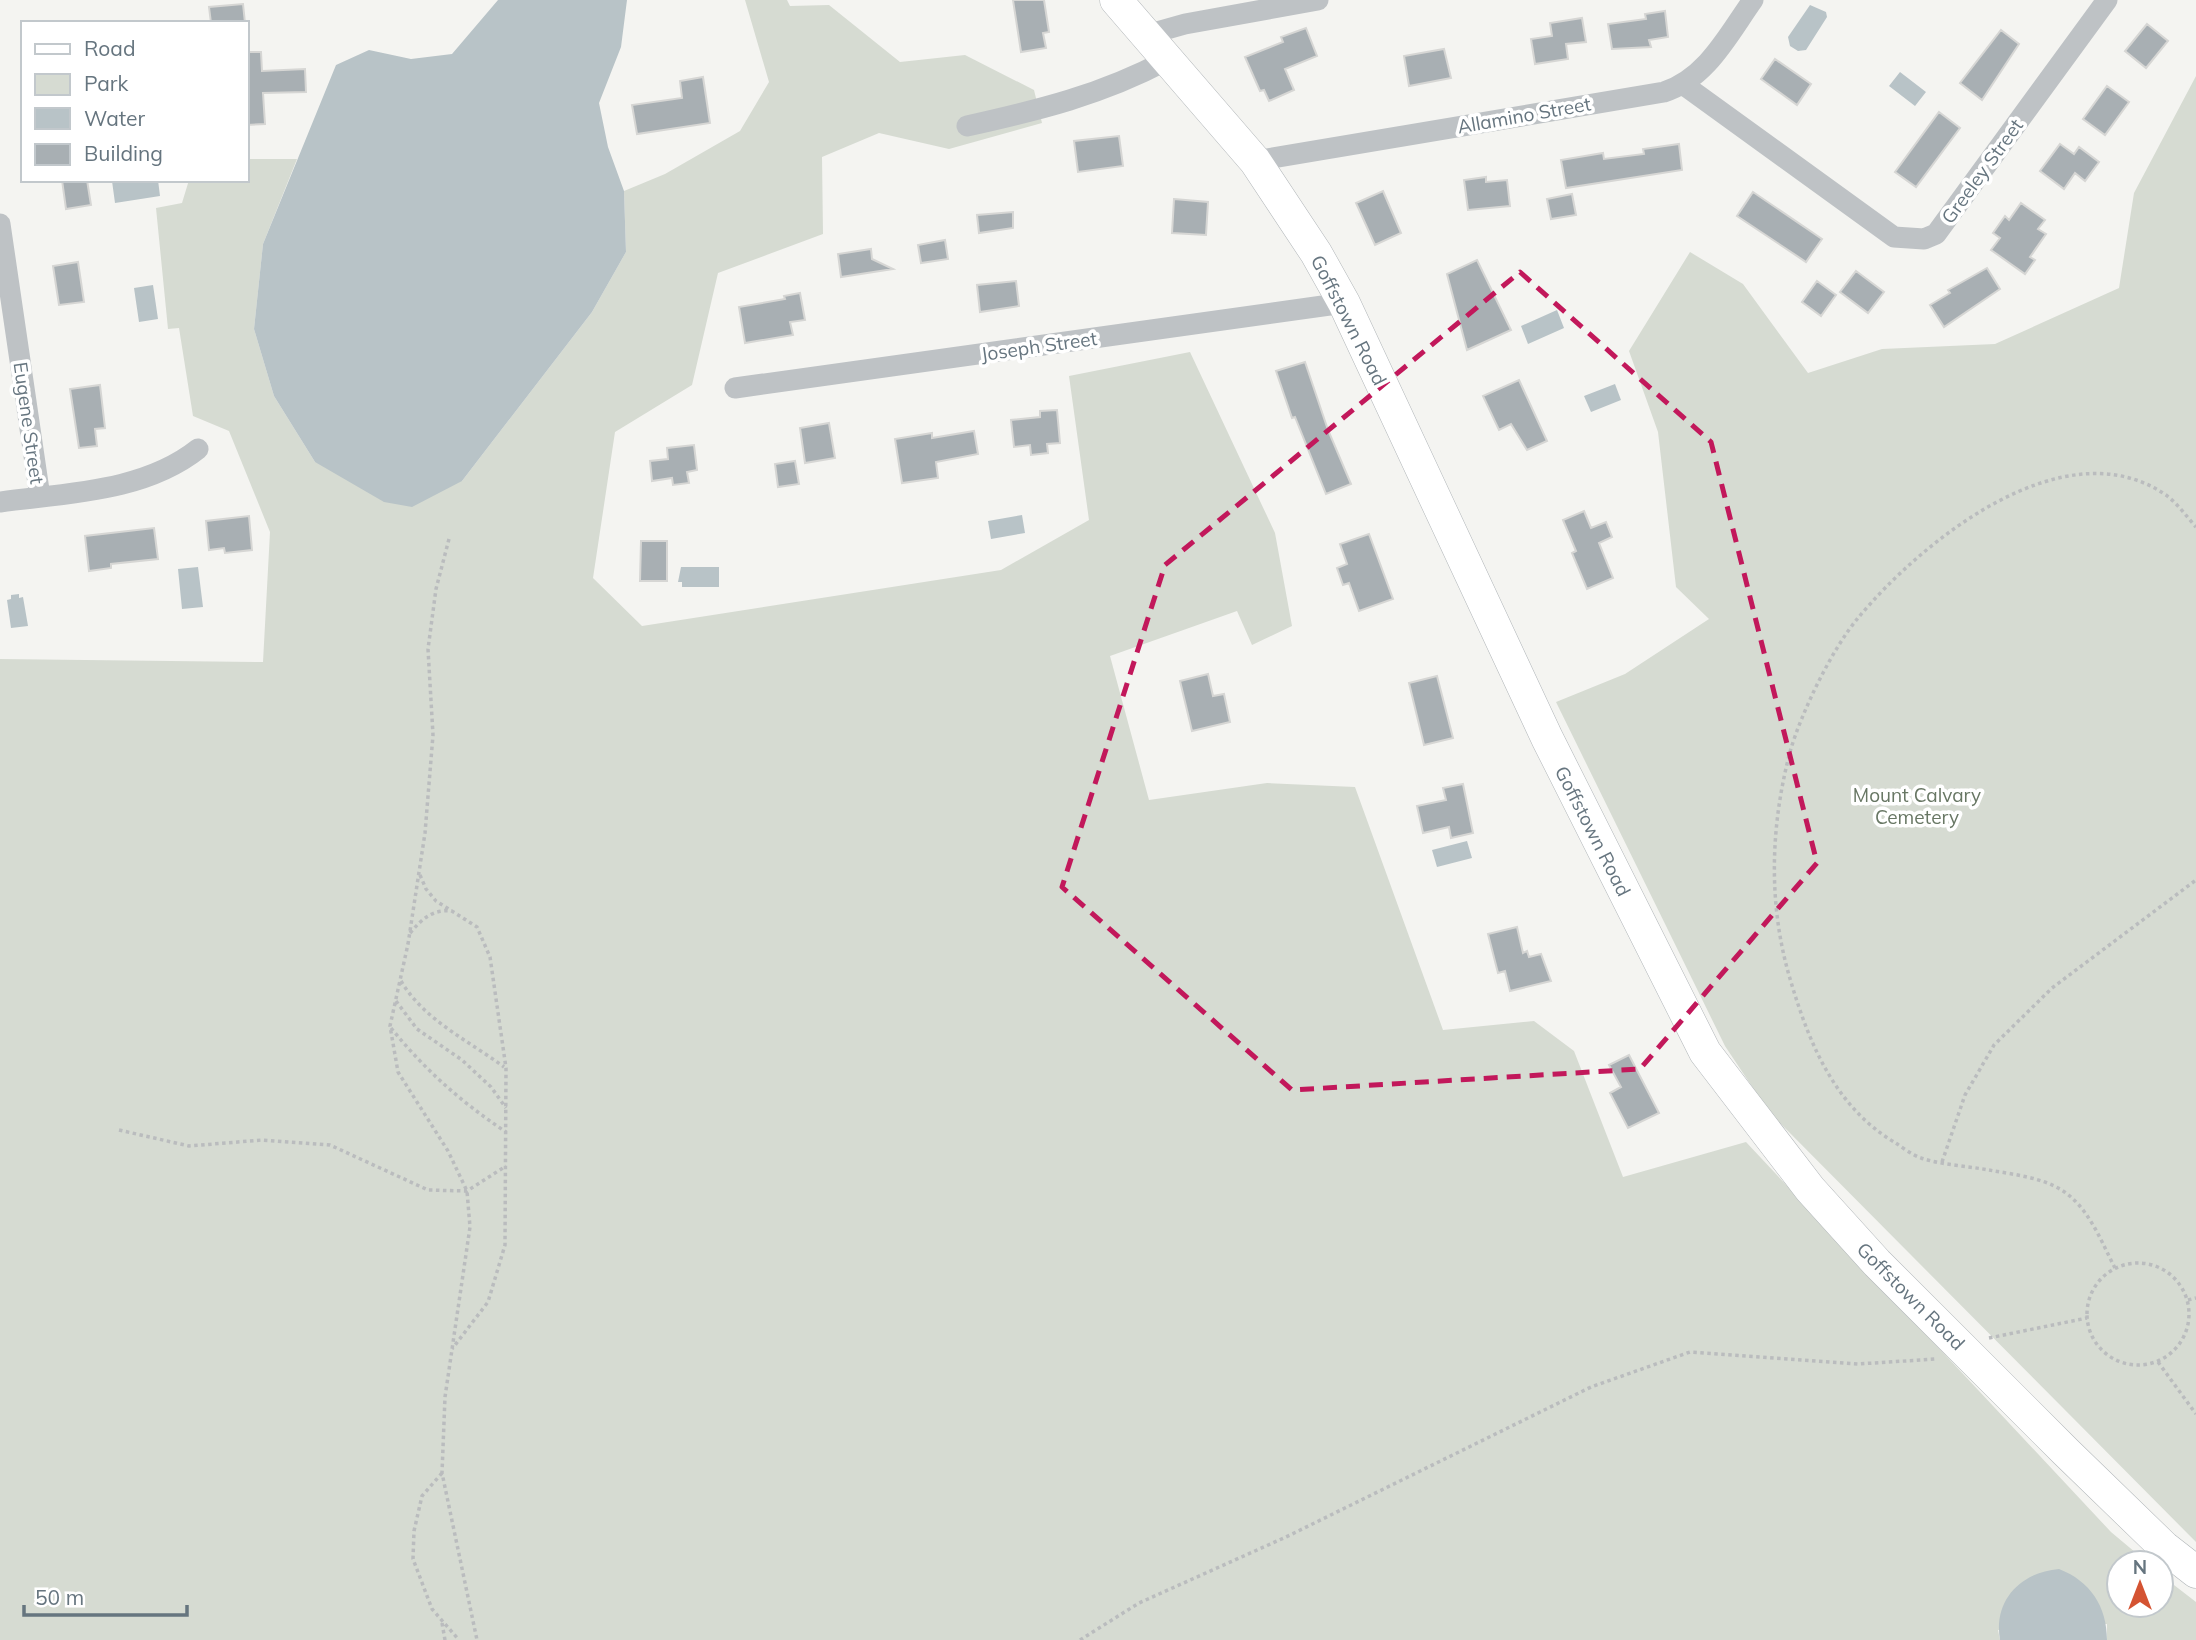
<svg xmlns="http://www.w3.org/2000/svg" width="2196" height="1640" viewBox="0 0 2196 1640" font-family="Mulish,sans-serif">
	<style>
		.green { fill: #d6dbd2 }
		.water { fill: #b8c3c7 }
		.building { fill: #a8afb3; stroke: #d6d6d4; stroke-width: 2 }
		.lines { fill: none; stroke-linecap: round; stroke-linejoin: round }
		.secondary-casing { stroke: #b1b6b9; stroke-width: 33 }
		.path { stroke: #babcbe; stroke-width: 3.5; stroke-dasharray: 3.5 3.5; stroke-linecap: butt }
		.street { stroke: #bec2c5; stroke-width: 21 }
		.secondary { stroke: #fff; stroke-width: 32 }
		.marked { fill: none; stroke: #c2185b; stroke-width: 5; stroke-dasharray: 14 9; stroke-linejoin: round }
		.labels { text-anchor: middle; stroke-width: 7; stroke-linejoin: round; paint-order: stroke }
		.street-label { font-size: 19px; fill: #66757f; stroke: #fff }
		.park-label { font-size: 19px; fill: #687764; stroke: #fff }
	</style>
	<rect width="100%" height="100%" fill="#f4f4f1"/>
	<path class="green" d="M745,0H787L790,6L829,5L900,62L965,55L1034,90L1042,123L949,149L879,133L822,157L823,234L718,273L692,385L615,432L593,578L642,626L1001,570L1089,520L1069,376L1190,352L1275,533L1292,626L1252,645L1237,611L1110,656L1149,800L1267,783L1355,787L1443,1030L1534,1021L1574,1051L1623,1177L1746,1142L2111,1532L2148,1563H2119V1605H2161V1575L2196,1602V1640H2107V1624L1998,1630L2000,1640H0V659L263,662L270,532L229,431L193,416L179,328L168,329L156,208L182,203L189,180H247V159H297L263,244L254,329L274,396L315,462L462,481L592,312L626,252L624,191L665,174L740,131L769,82Z
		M2196,76V1542L1769,1112L1725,1046L1556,702L1625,674L1709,619L1676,587L1658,432L1629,351L1690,252L1743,284L1808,373L1882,349L1995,344L2119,288L2134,193Z"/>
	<path class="water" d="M498,0H627L621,47L599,103L608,147L624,191L626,252L592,312L462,481L412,507L384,502L315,462L274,396L254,329L263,244L336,65L369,50L411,59L452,54Z
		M1810,5L1826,12L1827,17L1806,50L1798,51L1790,46L1788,37Z
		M1900,72L1926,92L1915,106L1889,86Z
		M158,180L160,196L115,203L112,181Z
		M153,285L158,319L139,322L134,288Z
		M1557,310L1564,328L1528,344L1521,326Z
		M1615,384L1621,400L1591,412L1584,396Z
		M1022,515L1025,533L991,539L988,521Z
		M198,567L203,607L182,609L178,569Z
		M681,567H719V587H682V582H678Z
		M19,594V598L23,597L28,626L11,628L7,600L11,599V595Z
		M1467,841L1472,858L1437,867L1432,850Z
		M2059,1569C2090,1581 2107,1606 2107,1640H2000C1993,1600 2021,1572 2059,1569Z"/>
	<path class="building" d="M1013,0H1044L1049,32L1043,33L1046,48L1021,52Z
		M243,4L245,23H211L209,7Z
		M1665,11L1668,37L1649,40L1651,47L1612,49L1608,24L1646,19L1645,14Z
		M1582,18L1586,42L1566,44L1568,59L1535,64L1531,39L1552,36L1550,23Z
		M2147,24L2168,41L2146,68L2125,51Z
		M1306,28L1317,56L1285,69L1294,90L1269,101L1264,90L1260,91L1245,57L1283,42L1281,37Z
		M2001,30L2019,44L1982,100L1960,83Z
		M1444,49L1451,78L1409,86L1404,56Z
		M247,52H261L262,71L305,69L306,92L263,93L265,124L247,125Z
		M1775,59L1811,84L1797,105L1761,79Z
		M703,77L710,123L637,134L632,105L682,98L680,81Z
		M2107,86L2129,102L2105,135L2083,119Z
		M1939,112L1960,128L1916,187L1895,172Z
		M1119,136L1123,166L1078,172L1074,141Z
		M1679,144L1682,170L1566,188L1561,160L1603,153L1604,159L1644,154L1643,149Z
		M2060,144L2074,154L2079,147L2099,162L2085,181L2075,173L2064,189L2040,171Z
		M1486,177V182L1507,180L1510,206L1468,210L1464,180Z
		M62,180H87L91,205L66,209Z
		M1383,191L1401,233L1375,245L1356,203Z
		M1753,192L1822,239L1806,262L1737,216Z
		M1572,194L1576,215L1551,219L1547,199Z
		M1174,199L1208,202L1206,235L1172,233Z
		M2021,203L2045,220L2038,229L2046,234L2030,257L2035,260L2025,274L1991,250L2000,238L1993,233L2005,216L2009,220Z
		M1013,212V228L979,233L977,215Z
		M945,240L948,259L921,263L918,245Z
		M871,249L872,259L893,269L841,277L838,254Z
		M1477,260L1511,330L1467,350L1447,274Z
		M78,262L84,302L59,305L53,266Z
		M1987,268L2000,289L1944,327L1930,305L1950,293L1948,290Z
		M1856,271L1884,292L1868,313L1840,292Z
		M1016,281L1019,306L980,312L977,285Z
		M1817,281L1836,295L1821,316L1802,302Z
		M800,293L805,320L790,322L793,335L745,343L739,307L785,299L784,296Z
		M1305,362L1328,430L1351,484L1326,494L1295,417L1292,418L1276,371Z
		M1519,380L1547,441L1527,450L1511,424L1499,430L1483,396Z
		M100,385L105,428L95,429L97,446L79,448L70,389Z
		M1057,410L1060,443L1047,444L1048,453L1031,455L1030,445L1014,447L1011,420L1040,417V411Z
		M829,423L835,458L805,463L800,428Z
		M974,431L978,454L936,462L938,478L902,483L895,439L932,433V438Z
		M694,445L697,470L687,472L689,483L673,485L672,478L652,481L650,461L668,459L667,448Z
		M795,461L799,484L778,487L775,464Z
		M1584,511L1591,528L1606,522L1612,537L1599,543L1613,578L1587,589L1572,553L1576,551L1563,520Z
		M249,516L252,550L225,553L224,548L209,550L206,521Z
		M154,528L158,559L111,564V568L89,571L85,536Z
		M1369,534L1393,599L1359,611L1349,583L1343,585L1337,568L1347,564L1340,544Z
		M641,541H667V581H640Z
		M1208,674L1213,696L1224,694L1230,722L1192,731L1180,681Z
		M1437,676L1453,738L1424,745L1409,683Z
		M1463,784L1473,833L1451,838L1449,827L1423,833L1417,806L1446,800L1443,788Z
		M1517,927L1523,953L1527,951L1529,957L1541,954L1551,981L1510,991L1505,971L1498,973L1488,934Z
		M1629,1055L1659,1113L1628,1128L1610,1093L1621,1087L1609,1065Z"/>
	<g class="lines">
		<defs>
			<path id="secondary" d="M1116,0L1255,161L1316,253L1344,303L1547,738L1705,1052L1810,1189L1877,1263L2066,1452L2164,1547L2196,1572"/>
		</defs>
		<use href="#secondary" class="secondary-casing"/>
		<path class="path" d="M449,539L436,589L428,649L433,735L425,833L408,944L390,1026L398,1072L448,1151L467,1191L470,1227L445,1397L442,1473L477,1640
			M420,875L426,889L436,901L477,927L490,957L506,1068L505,1245L488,1302L452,1349
			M410,933C422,919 432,909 452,911
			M401,981C424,1020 469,1041 504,1067
			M396,1001L417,1029L462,1060L491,1087L506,1108
			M391,1028C425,1070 461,1102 506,1132
			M119,1130L189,1146L262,1140L330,1145L428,1190L467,1191L506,1166
			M1942,1162L1965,1095L1994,1045L2052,988L2196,880
			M2087 1314a51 51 0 1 1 102 0a51 51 0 1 1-102 0Z
			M2115,1268C2103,1245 2092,1216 2072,1198C2051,1178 2016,1175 1989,1170C1967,1166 1942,1165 1921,1158C1912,1155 1902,1147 1894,1142C1836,1107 1810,1046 1791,982C1768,907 1770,828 1790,752C1801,713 1832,649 1858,618C1921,542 2064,425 2166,495C2177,503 2187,517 2196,527
			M2188,1300L2196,1298
			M1989,1338L2087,1318
			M2158,1362L2196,1414
			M442,1473L422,1496L414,1531L413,1559L432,1609L459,1640
			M442,1623L445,1640
			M1080,1640L1139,1603L1286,1537L1591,1387L1690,1352L1858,1364L1936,1359"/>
		<path class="street" d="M1146,35L1185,24L1318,0
			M1684,85L1894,237L1924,239L1936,234L2107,0
			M967,126C1039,110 1101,95 1167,60
			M1255,161L1664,92C1707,78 1728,35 1753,0
			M0,224L40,497
			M735,388L1344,303
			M0,502C66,493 144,492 198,449"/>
		<use href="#secondary" class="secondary"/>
	</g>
	<path class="marked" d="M1520,272L1711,442L1817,863L1640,1069L1292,1090L1062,887L1165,565Z"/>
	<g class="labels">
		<g class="street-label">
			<text transform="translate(1524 115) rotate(-10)" y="7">Allamino Street</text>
			<text transform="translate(1982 171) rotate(-54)" y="7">Greeley Street</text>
			<text transform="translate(1349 320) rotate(63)" y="7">Goffstown Road</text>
			<text transform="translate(1039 346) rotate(-8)" y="7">Joseph Street</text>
			<text transform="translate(29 423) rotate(82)" y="7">Eugene Street</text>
			<text transform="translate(1593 831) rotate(63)" y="7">Goffstown Road</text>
			<text transform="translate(1911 1296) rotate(45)" y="7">Goffstown Road</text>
		</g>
		<g class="park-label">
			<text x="1917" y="802">Mount Calvary<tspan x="1917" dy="22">Cemetery</tspan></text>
		</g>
	</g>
	<rect x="21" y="21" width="228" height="161" fill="#ffffff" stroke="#c2c8cc" stroke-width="2"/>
	<rect x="35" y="44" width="35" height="10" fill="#ffffff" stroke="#c2c8cc" stroke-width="2"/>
	<text x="84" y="56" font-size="21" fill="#66757f">Road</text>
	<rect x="35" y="74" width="35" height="21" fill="#d6dbd2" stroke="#c2c8cc" stroke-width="2"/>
	<text x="84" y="91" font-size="21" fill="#66757f">Park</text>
	<rect x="35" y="108" width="35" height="21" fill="#b8c3c7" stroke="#c2c8cc" stroke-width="2"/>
	<text x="84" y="126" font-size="21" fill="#66757f">Water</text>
	<rect x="35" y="144" width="35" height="21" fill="#a8afb3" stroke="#c2c8cc" stroke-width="2"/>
	<text x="84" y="161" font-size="21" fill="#66757f">Building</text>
	<g transform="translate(2140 1584)"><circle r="33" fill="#ffffff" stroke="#c2c8cc" stroke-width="2"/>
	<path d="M0-5L12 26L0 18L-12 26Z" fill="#d45332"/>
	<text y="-10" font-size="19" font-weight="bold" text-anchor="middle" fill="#66757f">N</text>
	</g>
	<path d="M24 1605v10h163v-10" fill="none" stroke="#66757f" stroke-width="3.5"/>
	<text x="35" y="1605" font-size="21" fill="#66757f" stroke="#ffffff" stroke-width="5" paint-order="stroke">50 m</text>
</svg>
